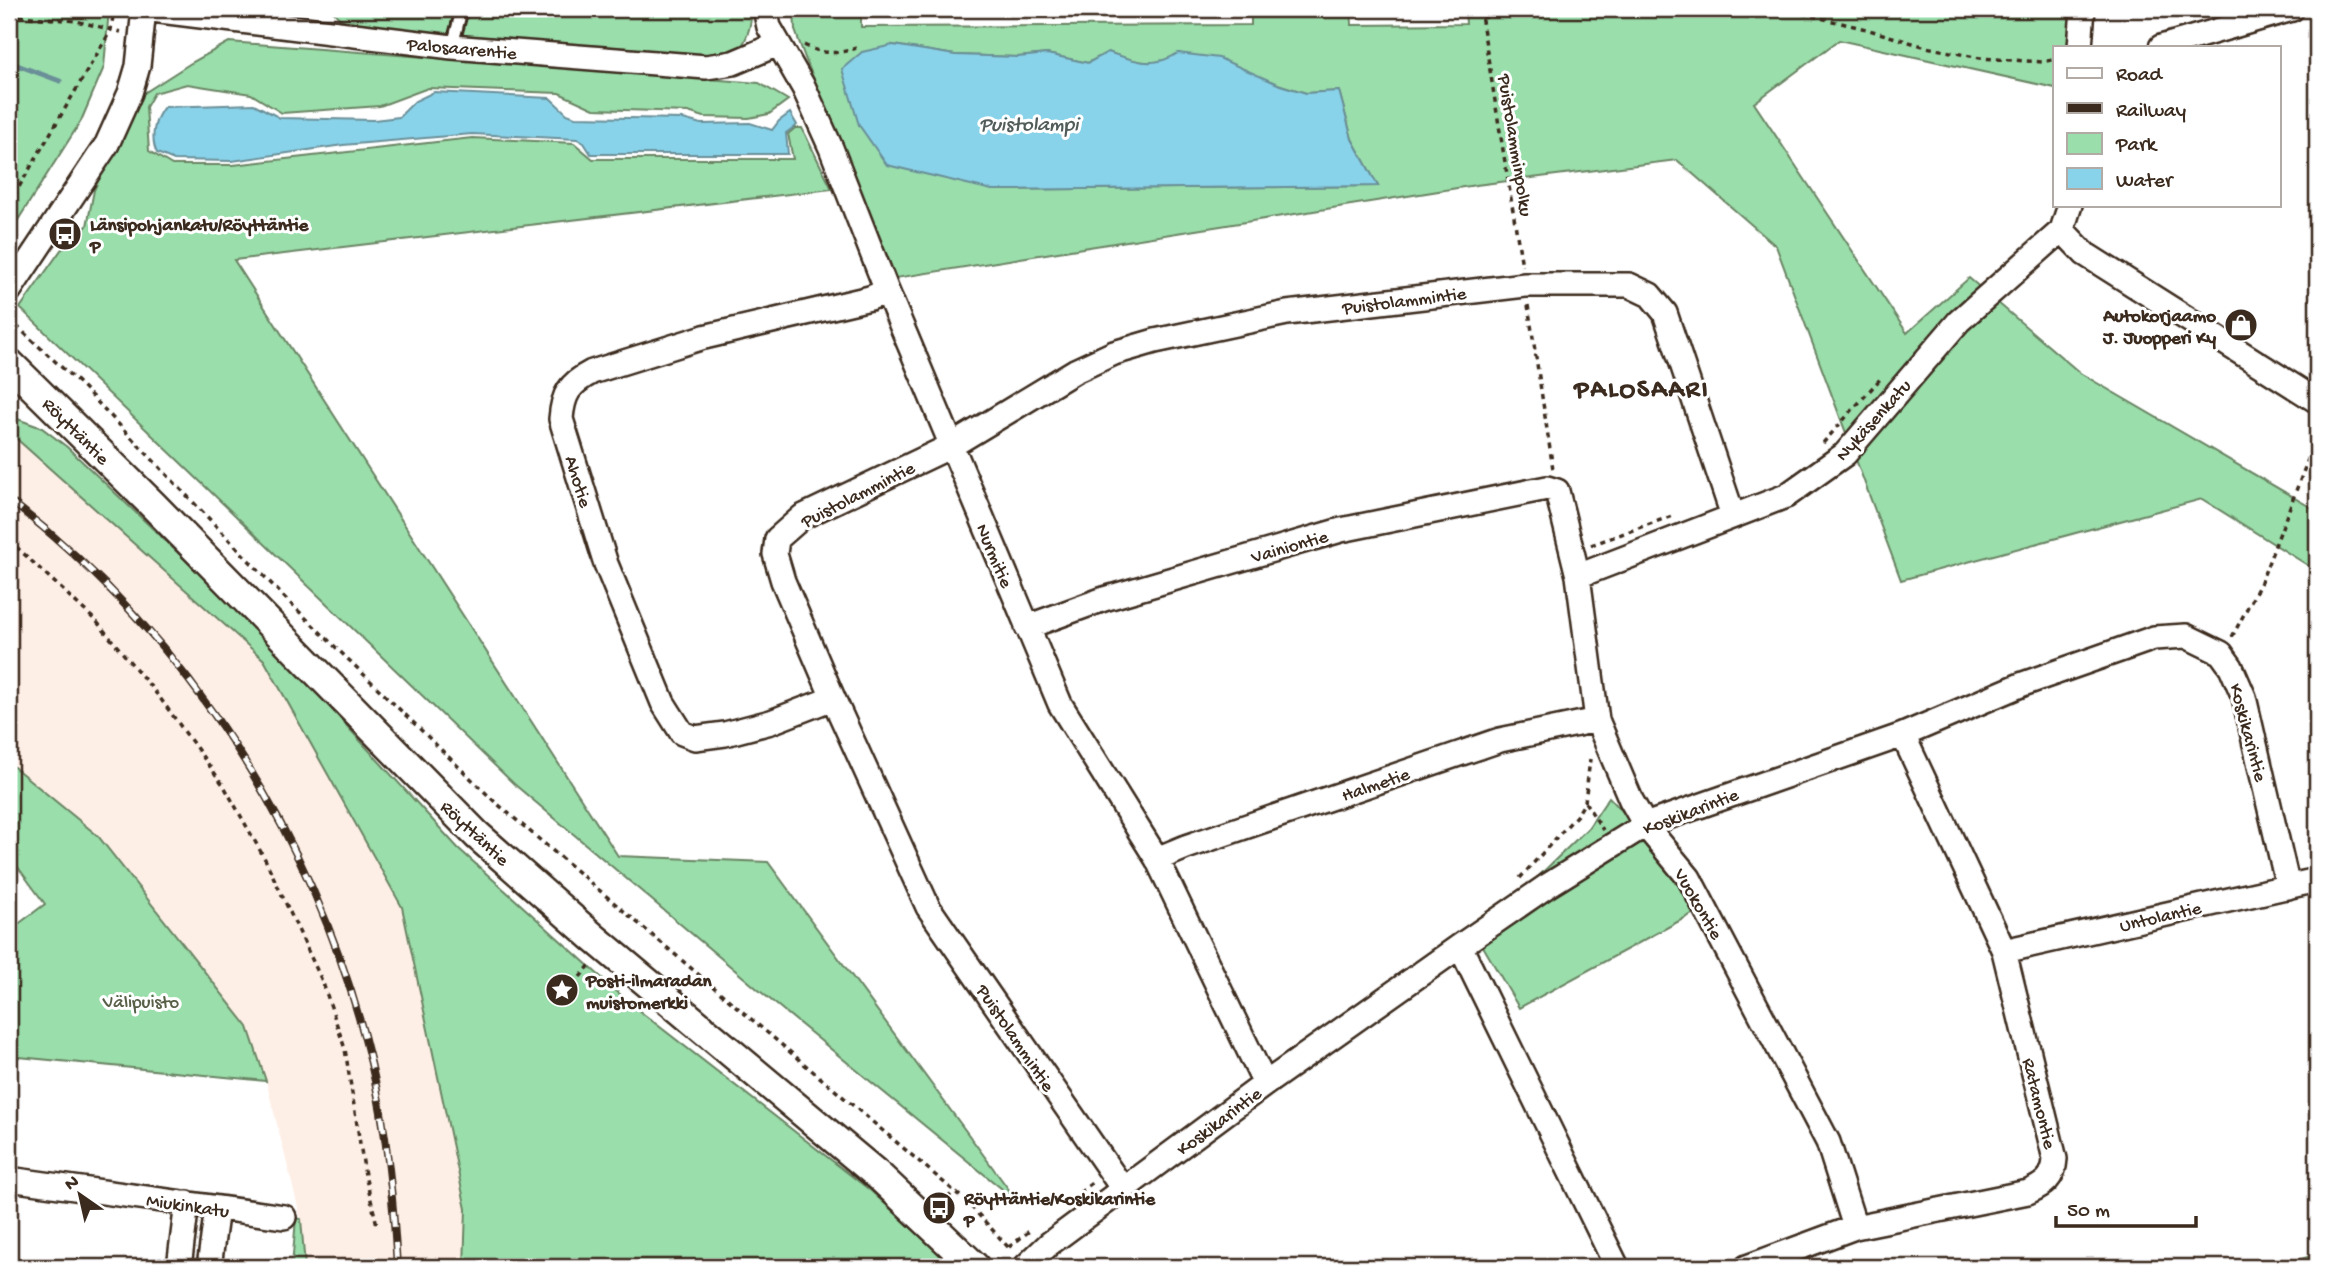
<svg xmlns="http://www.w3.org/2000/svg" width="2326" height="1276" viewBox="0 0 2326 1276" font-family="'Gochi Hand',sans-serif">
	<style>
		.built { fill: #feefe6 }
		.green { fill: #9adeab; stroke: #6a8464; stroke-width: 2; fill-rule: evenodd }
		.water { fill: #89d3ea; stroke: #6a8f98; stroke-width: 2 }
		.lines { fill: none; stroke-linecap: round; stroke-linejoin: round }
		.stream { stroke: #6a8f98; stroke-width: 5 }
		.service-casing { stroke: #3b2a1e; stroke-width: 16 }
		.minor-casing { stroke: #3b2a1e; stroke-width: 28 }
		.tertiary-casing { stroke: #3b2a1e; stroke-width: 33 }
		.path { stroke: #3b2a1e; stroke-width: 3.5; stroke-dasharray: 5 5; stroke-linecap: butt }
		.service { stroke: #fff; stroke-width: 10 }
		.minor { stroke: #fff; stroke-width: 23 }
		.tertiary { stroke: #fff; stroke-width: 28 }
		.rail-casing { stroke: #3b2a1e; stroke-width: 8 }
		.rail { stroke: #fff; stroke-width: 5; stroke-dasharray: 16; stroke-linecap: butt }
		.labels { text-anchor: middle; stroke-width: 6; stroke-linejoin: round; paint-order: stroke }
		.street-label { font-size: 19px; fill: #3b2a1e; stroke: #fff }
		.poi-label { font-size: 19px; font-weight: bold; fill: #3b2a1e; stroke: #fff; text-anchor: start }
		.park-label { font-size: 19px; fill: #586048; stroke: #fff }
		.water-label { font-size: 21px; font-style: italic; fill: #525d5b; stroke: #fff }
		.district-label { font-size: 26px; font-weight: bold; letter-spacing: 2px; fill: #3b2a1e; stroke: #fff }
	</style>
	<rect width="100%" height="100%" fill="#fff"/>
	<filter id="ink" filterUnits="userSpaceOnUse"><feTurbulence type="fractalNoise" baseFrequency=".0143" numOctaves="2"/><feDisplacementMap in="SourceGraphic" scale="14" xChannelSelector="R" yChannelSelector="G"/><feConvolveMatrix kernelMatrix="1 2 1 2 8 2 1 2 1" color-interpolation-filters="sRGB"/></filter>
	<g filter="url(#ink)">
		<path class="built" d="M9,432L264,661L402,907L466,1209L464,1267H305L301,1219L266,1081L248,1027L98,836L9,763Z"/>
		<path class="green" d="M9,9H109L104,67L81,121L9,234Z
			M331,9H752C751,25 747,51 727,56C723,58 715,57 710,57L359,27L339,18Z
			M794,9H861V27L1251,25V9H1351L1352,25L1466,24L1465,9H2082L2081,47H2055V88L1839,40L1754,103L1907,333L1969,278L2080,373L2317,511V571L2202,499L1901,580L1776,246L1677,160L1476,185L896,278L805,58L795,30ZM893,45L955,55L1018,57L1047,54L1088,63L1108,52C1134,61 1154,69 1179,53L1306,93L1339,91L1352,139L1378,186L992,190Z
			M229,42L759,83L788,100L769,114L749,118L704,117L688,112L594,109L559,93L428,88L380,106L282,113L251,94L187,84L154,93L146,107L149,151L172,165H233L472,138L574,143L593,159H793L788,134L795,128H802L832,189L234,260L618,856L768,862L1018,1202L761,992L514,784L20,308L61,250L87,226L94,190L138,97L191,63Z
			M9,416L42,428L67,447L262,633L458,848L633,1006L871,1191L954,1267H464L466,1209L402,907L264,660L9,432Z
			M9,763L98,836L248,1027L266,1081L9,1056V931L45,904L9,855Z
			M1609,797L1670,862L1694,913L1519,1008L1477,936L1588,828Z
			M296,1218L301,1219L305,1267H292Z
			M2317,1254V1267H2276Z"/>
		<path class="water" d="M893,45L955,55L1018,57L1047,54L1088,63L1108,52C1134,61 1154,69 1178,53L1219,58L1280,85L1306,93L1339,91L1352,139L1378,186L992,190L887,165L859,125L842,69L862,52Z
			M434,92L550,98L567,114L575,117L683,119L701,124L750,123L772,130L779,121L790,113L797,125L786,133L788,154H591L584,143L577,139L472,134L343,145L232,161L174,160L157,153C150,139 154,119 164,107L254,104L280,118L374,120L399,117L415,101Z"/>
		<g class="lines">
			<path class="stream" d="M9,62L60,81"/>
			<defs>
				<path id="service" d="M452,47L462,9"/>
				<path id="minor" d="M144,9L452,47L706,67L733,63L778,44
					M765,9L769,27L804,88L831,148L887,291L1060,704L1157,859L1265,1084
					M2080,47L2083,9
					M2161,47L2292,9
					M2062,230L2085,254L2317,401
					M9,291L107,144L130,93L138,66L144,9
					M1578,576L1786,496L1845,454L1959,321L2062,230L2070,205
					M1027,627L1104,599L1341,530L1547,488L1557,491L1578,576L1597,720L1631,800L1645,825L1689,878L1828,1142L1855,1227
					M833,698L771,722L725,734L695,738L682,733L663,703L606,564L561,419C563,394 569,384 592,372L704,337L870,298L887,291
					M1157,859L1186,847L1500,740L1597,720
					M1460,946L1617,1267
					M2004,951L2317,880
					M9,1179L284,1217
					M1123,1189L928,907L833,698L783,581L775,554L777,539L802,517L951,446L1075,371L1114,353L1155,341L1287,313L1525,285H1629L1650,295L1665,313L1733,516
					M179,1267L187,1203
					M209,1267L217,1208
					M1025,1267L1049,1244L1265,1084L1460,946L1547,886L1645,825L1903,735L2023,684L2154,638L2186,636L2221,653L2231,667L2244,697L2288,887
					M1747,1267L1855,1227L2028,1192C2044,1185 2054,1178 2055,1159L2004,951L1903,735"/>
				<path id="tertiary" d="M9,363L153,505L477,835L594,938L880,1177L975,1267"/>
			</defs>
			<use href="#service" class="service-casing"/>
			<use href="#minor" class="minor-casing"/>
			<use href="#tertiary" class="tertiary-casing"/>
			<path class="path" d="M1480,9L1522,266
				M1783,9L1866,29L1926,47L1980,58L2043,62L2055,59
				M9,15L76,21L121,32
				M1482,18L1527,9
				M804,45C822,54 837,55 856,48
				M9,204L111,30L114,9
				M1528,305L1553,469
				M9,319L82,386L284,597L494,801L967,1202L1009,1248
				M1823,443L1881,378
				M9,540L97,622L160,698L224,786L266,861L323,983L345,1049L365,1175L377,1225
				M1591,545L1672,516
				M2232,637L2261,582L2317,436
				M1585,802L1603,830
				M1520,878L1577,815L1585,802L1590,759
				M580,977L590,965
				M1072,1199L1093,1182
				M941,1206L954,1191
				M1009,1247L1032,1229"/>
			<use href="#service" class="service"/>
			<use href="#minor" class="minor"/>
			<use href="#tertiary" class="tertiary"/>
			<defs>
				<path id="rail" d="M9,500C190,638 318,842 371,1063C387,1130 393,1199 397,1267"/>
			</defs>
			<use href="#rail" class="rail-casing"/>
			<use href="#rail" class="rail"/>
		</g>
	</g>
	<defs>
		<symbol id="bus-disc" viewBox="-11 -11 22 22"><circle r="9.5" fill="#3b2a1e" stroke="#fff"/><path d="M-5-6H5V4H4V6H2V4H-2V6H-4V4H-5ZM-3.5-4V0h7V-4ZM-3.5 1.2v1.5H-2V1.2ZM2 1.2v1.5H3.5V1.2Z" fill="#fff"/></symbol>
		<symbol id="shop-disc" viewBox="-11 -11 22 22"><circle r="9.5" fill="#3b2a1e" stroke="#fff"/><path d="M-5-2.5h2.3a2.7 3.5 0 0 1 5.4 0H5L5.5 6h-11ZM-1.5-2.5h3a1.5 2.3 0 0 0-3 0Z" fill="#fff"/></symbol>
		<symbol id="sight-disc" viewBox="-11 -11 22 22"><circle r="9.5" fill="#3b2a1e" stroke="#fff"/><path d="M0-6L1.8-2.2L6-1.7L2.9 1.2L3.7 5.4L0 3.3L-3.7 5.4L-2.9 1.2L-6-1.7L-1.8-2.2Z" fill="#fff"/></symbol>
	</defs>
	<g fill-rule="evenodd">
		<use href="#bus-disc" x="46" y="215" width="38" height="38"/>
		<use href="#shop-disc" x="2222" y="306" width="38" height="38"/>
		<use href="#sight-disc" x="543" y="971" width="38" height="38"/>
		<use href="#bus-disc" x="920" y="1189" width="38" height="38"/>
	</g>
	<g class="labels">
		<g class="street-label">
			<text transform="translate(462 47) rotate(5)" y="7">Palosaarentie</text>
			<text transform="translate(1517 145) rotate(81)" y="7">Puistolamminpolku</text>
			<text transform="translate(1404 299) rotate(-7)" y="7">Puistolammintie</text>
			<text transform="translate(1872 419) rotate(-48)" y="7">Nykäsenkatu</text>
			<text transform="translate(77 430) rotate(45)" y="7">Röyttäntie</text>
			<text transform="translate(580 481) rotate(73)" y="7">Ahotie</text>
			<text transform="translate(857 493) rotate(-27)" y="7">Puistolammintie</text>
			<text transform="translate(1289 545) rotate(-16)" y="7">Vainiontie</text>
			<text transform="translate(996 555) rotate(67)" y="7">Nurmitie</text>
			<text transform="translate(2250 732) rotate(75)" y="7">Koskikarintie</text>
			<text transform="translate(1375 783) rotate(-19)" y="7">Halmetie</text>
			<text transform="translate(1690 810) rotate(-21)" y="7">Koskikarintie</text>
			<text transform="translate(476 832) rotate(43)" y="7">Röyttäntie</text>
			<text transform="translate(1700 903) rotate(60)" y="7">Vuokontie</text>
			<text transform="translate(2160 915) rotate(-13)" y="7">Untolantie</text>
			<text transform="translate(1017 1037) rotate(56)" y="7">Puistolammintie</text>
			<text transform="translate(2041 1103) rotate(76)" y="7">Ratamontie</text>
			<text transform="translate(1218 1120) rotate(-37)" y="7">Koskikarintie</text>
			<text transform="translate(188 1204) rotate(8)" y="7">Miukinkatu</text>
		</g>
		<g class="poi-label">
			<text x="90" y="230">Länsipohjankatu/Röyttäntie<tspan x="90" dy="22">P</tspan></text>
			<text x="2216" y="321" text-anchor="end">Autokorjaamo<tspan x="2216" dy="22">J. Juopperi Ky</tspan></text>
			<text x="586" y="986">Posti-ilmaradan<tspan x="586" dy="22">muistomerkki</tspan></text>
			<text x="964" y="1204">Röyttäntie/Koskikarintie<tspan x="964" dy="22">P</tspan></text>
		</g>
		<g class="park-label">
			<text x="141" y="1007">Välipuisto</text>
		</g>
		<g class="water-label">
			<text x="1029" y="130">Puistolampi</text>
		</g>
		<g class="district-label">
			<text x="1642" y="396">PALOSAARI</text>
		</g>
	</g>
	<rect width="2326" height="1276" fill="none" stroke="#fff" stroke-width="35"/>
	<rect x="18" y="18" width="2291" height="1241" fill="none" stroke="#3b2a1e" stroke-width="2.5" filter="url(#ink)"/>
	<rect x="2053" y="46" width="228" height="161" fill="#ffffff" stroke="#b1aaa5" stroke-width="2"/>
	<rect x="2067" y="68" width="35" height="10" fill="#ffffff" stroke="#b1aaa5" stroke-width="2"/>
	<text x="2116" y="80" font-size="21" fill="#3b2a1e">Road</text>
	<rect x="2067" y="103" width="35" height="10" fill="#3b2a1e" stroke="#b1aaa5" stroke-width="2"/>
	<text x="2116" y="116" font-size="21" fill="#3b2a1e">Railway</text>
	<rect x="2067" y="133" width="35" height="21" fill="#9adeab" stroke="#b1aaa5" stroke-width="2"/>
	<text x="2116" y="150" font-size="21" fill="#3b2a1e">Park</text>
	<rect x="2067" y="168" width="35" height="21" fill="#89d3ea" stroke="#b1aaa5" stroke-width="2"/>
	<text x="2116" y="186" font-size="21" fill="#3b2a1e">Water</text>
	<g transform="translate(80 1195) rotate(326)" stroke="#ffffff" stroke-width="5" paint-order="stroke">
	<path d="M0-5L12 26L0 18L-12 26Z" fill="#3b2a1e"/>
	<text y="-10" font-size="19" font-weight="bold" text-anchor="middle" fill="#3b2a1e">N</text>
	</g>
	<path d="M2056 1216v10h140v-10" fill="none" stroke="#3b2a1e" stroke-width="3.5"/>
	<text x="2067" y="1216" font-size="21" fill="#3b2a1e" stroke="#ffffff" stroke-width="5" paint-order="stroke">50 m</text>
</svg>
